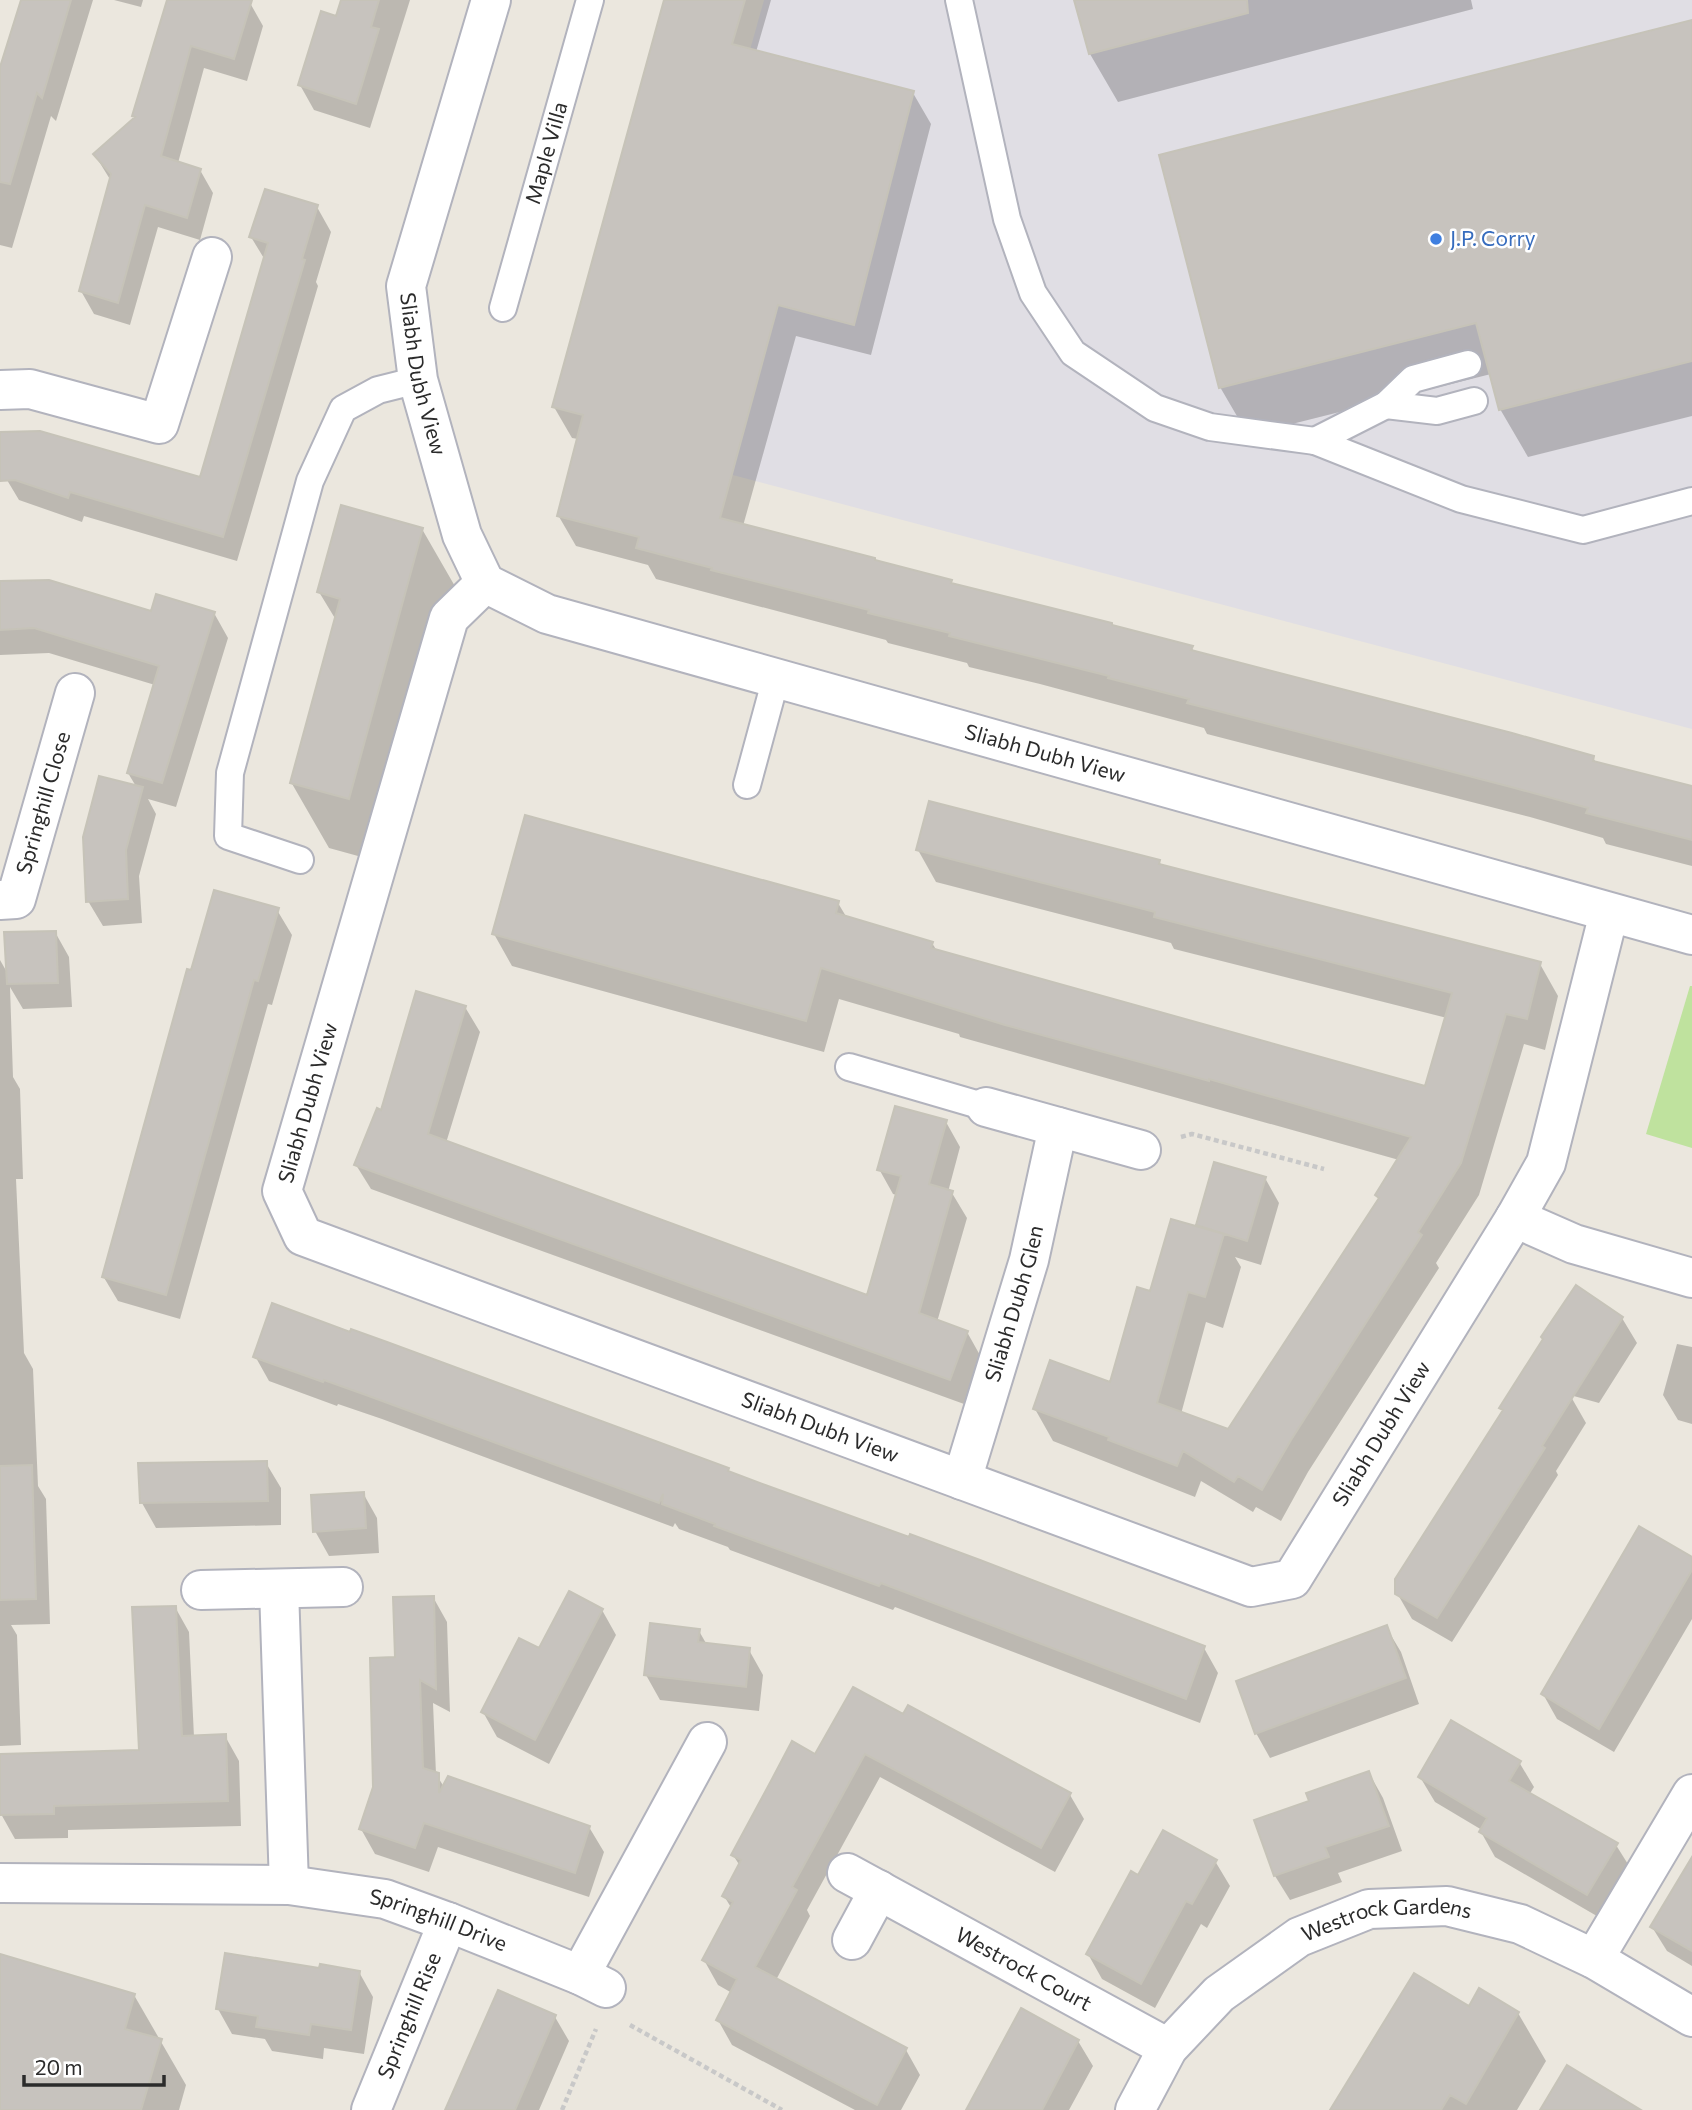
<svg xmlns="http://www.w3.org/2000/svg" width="1692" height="2110" viewBox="0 0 1692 2110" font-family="Commissioner,sans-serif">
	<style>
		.industrial { fill: #e0dee4 }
		.pitch { fill: #bfe29e }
		.shadow { fill: #0003 }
		.building { fill: #c7c3be; stroke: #c6c3b8; stroke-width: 2 }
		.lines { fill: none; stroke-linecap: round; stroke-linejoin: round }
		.lane-casing { stroke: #b2b3bd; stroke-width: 30 }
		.street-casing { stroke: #b2b3bd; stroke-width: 42 }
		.path { stroke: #c8c8c8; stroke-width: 4.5; stroke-dasharray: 5 3.5; stroke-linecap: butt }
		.lane { stroke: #fff; stroke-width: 26 }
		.street { stroke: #fff; stroke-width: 38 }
		.shop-dot { fill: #3f7fe0; stroke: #fff; stroke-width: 2.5 }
		.labels { text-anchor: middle; stroke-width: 5; stroke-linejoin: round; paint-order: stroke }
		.street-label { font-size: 21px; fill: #2b2b2b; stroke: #fff }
		.shop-label { font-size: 21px; fill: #366cbe; stroke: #fff; text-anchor: start }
	</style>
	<rect width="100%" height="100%" fill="#ebe7de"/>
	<path class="industrial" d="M764,0H1692V729L638,450Z"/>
	<path class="pitch" d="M1690,986H1692V1148L1646,1134Z"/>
	<path class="shadow" d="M22,0H93L56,121L51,116L12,248L0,245V73Z
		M114,0H143L141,7Z
		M169,0H242L250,3L263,26L247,81L204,68L178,163L200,170L213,193L200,240L158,227L130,325L94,314L81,291L111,181L95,155L136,119L134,116Z
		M343,0H410L370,128L314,110L300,85L338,18Z
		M666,0H771L756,52L913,93L931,124L871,355L796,336L743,526L951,581L953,585L1191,647L1195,653L1593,758L1597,764L1692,788V866L1606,844L1603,838L1530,817L1207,734L1204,728L1040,684L969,667L967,663L888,643L886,640L656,579L648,565L576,546L558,515L578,439L572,438L554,407Z
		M1076,0H1471L1473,9L1118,102L1090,54Z
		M1692,22V416L1528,457L1500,409L1491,374L1248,435L1220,387Z
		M317,207L331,232L316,282L318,286L237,561L84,516L82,522L19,500L4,475L201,480L265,260L251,237Z
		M422,529L460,595L387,864L329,848L291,782L336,620L319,592Z
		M0,583L152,613H214L228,638L176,807L148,799L156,814L139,876L142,923L103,926L88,901L137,788L128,773L155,685L49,653L0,655Z
		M918,850L1159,861L1162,867L1540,964L1558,996L1545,1050L1524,1044L1479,1195L1436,1263L1439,1268L1308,1472L1281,1521L1256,1507L1253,1512L1201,1481L1195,1497L1053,1441L1035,1409L1112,1384L1151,1293L1200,1229L1198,1225L1265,1178L1279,1203L1261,1265L1235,1257L1241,1267L1223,1328L1206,1322L1181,1414L1229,1431L1380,1200L1377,1195L1399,1160L960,1037L959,1034L839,999L824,1052L512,966L494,934L838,903L847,918L932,943L937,951L1426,1088L1447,1018L1174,949L1171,943L936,882Z
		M277,910L292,935L272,1005L268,1004L180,1319L118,1301L103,1276L193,972Z
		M55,932L69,957L72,1007L23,1009L10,987L13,1077L20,1089L23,1179H16L24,1353L33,1369L38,1486L46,1499L50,1624L11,1625L17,1635L21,1745L0,1746V960L8,974Z
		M465,1007L480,1032L446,1143L868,1297L897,1195L893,1194L879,1169L946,1122L960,1147L948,1192L952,1193L967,1218L937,1322L967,1332L981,1357L964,1404L371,1189L356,1165L383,1112Z
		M1622,1318L1637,1343L1599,1403L1570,1395L1586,1423L1556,1471L1558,1475L1452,1642L1412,1619L1397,1593L1504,1412L1501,1408Z
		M1677,1344L1692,1347V1424L1678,1420L1663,1395Z
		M255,1356L728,1470L730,1474L1204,1648L1218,1673L1200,1723L895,1607L893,1610L730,1550L728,1547L679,1529L675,1523L673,1527L382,1419L338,1404L337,1406L269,1381Z
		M266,1463L281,1488V1525L156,1528L142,1503Z
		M363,1493L377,1518L379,1553L329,1556L315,1531Z
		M1692,1559V1619L1614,1752L1557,1719L1543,1694Z
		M433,1597L447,1622L450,1712L433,1703L436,1774L444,1787L589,1827L604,1852L589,1897L438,1847L429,1872L375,1854L361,1829L375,1787L396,1659Z
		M175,1607L189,1632L194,1737L225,1736L239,1761L241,1826L68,1830V1838L15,1839L1,1814L0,1756L141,1751Z
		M602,1610L616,1635L549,1764L497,1737L483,1712L540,1650Z
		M1386,1627L1401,1652L1419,1704L1270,1758L1256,1733Z
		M699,1631L707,1645L749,1650L763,1675L759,1711L660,1700L646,1675Z
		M904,1716L1070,1795L1084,1819L1055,1872L880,1777L807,1910L810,1916L776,1980L906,2050L920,2075L901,2110H855L732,2045L718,2020L732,1993L718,1985L704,1960L732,1909L724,1896L740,1866L733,1855L816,1756Z
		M1519,1762L1534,1787L1529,1795L1616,1845L1631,1869L1602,1919L1495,1857L1481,1832L1482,1830L1435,1802L1420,1777Z
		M1369,1773L1383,1798L1402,1851L1338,1873L1342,1882L1290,1900L1275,1876L1257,1821L1312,1802Z
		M1215,1861L1230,1886L1207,1928L1201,1924L1155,2008L1102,1979L1088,1954L1139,1877Z
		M1692,1884V1966L1667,1951L1652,1927Z
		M0,1955L134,1995L186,2085L179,2110H0Z
		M321,1970L359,1972L373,1997L364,2054L324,2048L323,2059L272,2051L265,2039L232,2034L218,2009Z
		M1470,2008L1518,2013L1546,2061L1517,2110H1332Z
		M555,2017L569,2041L539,2110H447Z
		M1078,2041L1093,2066L1069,2110H968Z"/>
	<path class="building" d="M21,0H71L42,98L37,93L10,184L0,182V67Z
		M167,0H252L234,59L191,46L161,156L201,169L187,218L145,205L118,303L79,291L111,174L93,154L135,117L132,116Z
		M341,0H379L371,27L379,29L356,104L298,85L321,11L336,16Z
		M664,0H745L732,44L914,91L854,325L778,305L720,518L875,558V560L952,580L951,583L1112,623V625L1193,646L1191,650L1512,733L1594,756L1593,761L1692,786V840L1586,813L1588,808L1511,787L1187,703L1189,699L1108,678L1109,676L949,636L950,633L868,613L869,610L711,570L712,568L636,548L639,537L557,516L583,415L552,407Z
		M1074,0H1247L1248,13L1089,54Z
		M1692,20V361L1499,410L1476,323L1219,388L1159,155Z
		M265,189L318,205L302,259L305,260L223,537L70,492L68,498L15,480L0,481V432L40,431L200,477L268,243L249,237Z
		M341,505L423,528L349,799L290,783L340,599L317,592Z
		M49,580L151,611L156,594L215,612L162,783L127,773L159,666L34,628L0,630V581Z
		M99,776L143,787L126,850L128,899L86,902L83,837Z
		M929,801L1160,860L1159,864L1541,962L1527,1019L1506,1014L1461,1163L1418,1232L1422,1235L1291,1440L1262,1490L1238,1476L1234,1482L1183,1451L1177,1466L1108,1440L1109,1437L1033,1409L1050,1360L1110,1382L1137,1287L1150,1291L1171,1219L1224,1234L1205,1297L1188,1292L1157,1403L1228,1429L1379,1198L1375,1195L1411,1137L1209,1079V1081L1005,1025L821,968L806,1021L492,934L525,815L839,901L836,913L933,942L931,948L1425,1086L1452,993L1154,917L1155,912L916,850Z
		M214,890L279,908L258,981L254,980L166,1295L102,1277L187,969L191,970Z
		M56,931L58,983L7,984L4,932Z
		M416,991L466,1006L428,1134L867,1295L901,1176L877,1170L895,1106L947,1120L929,1184L953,1191L919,1313L968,1331L950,1380L354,1165L377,1108L381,1110Z
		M1214,1162L1266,1177L1247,1241L1196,1225Z
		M1576,1285L1623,1317L1542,1446L1545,1448L1437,1618L1395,1594V1579L1503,1410L1499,1408L1543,1339L1541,1337Z
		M272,1303L350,1332L351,1329L387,1342L729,1468L728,1471L768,1486L909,1537L910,1534L980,1560L1205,1646L1186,1699L881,1583L879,1586L714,1526L715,1524L662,1504L663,1494L659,1503L366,1395L324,1380L323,1382L253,1357Z
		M267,1461L268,1501L140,1503L138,1463Z
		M32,1465L36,1599L0,1600V1466Z
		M364,1492L366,1528L313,1532L311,1495Z
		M1639,1526L1692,1557V1570L1599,1729L1541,1694Z
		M569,1591L603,1609L535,1740L481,1712L519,1638L539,1648Z
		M434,1596L436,1689L420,1680L423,1768L439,1773V1793L448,1776L590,1826L575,1873L424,1823L415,1848L359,1829L373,1787L370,1658L395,1657L393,1597Z
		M176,1606L182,1736L226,1734L228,1801L54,1806V1814L0,1815V1754L139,1750L132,1607Z
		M650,1623L700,1629L698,1642L750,1648L746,1687L644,1675Z
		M1387,1625L1406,1678L1255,1734L1236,1681Z
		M853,1687L903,1714L908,1705L1071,1793L1041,1848L865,1754L792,1887L797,1890L755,1967L907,2048L877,2105L716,2020L737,1979L702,1960L733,1902L722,1896L741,1860L731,1855L772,1779L792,1741L815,1754Z
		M1451,1720L1521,1761L1509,1781L1618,1843L1587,1895L1479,1832L1487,1818L1418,1777Z
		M1369,1771L1389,1826L1325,1847L1329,1857L1274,1876L1254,1820L1309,1801L1306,1793Z
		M1163,1830L1217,1860L1192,1904L1186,1901L1141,1984L1086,1954L1131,1871L1138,1875Z
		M1692,1857V1951L1650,1927Z
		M225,1953L319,1968L320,1964L360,1971L351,2030L311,2024L309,2035L256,2027L258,2016L216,2009Z
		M0,1954L135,1994L125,2029L162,2039L141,2110H0Z
		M1414,1973L1469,2006L1479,1988L1519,2012L1466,2104L1450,2095L1441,2110H1330Z
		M498,1990L556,2015L515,2110H445Z
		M1021,2008L1079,2040L1042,2110H966Z
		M1567,2065L1641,2110H1540Z"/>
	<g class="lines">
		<defs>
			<g id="lane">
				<path d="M959,0L1007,219L1033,293L1073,353L1155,408L1210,427L1315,441"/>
				<path id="s1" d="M503,308L590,0"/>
				<path d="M1468,364L1413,379L1386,405L1315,441L1461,499L1583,530L1692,501"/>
				<path d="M1386,405L1437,411L1474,401"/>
				<path d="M747,785L776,678"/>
				<path d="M300,860L228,836L230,773L310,481L343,409L378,390L418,380"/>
				<path d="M849,1067L986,1107"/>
			</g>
			<g id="street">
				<path id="s2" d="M491,0L406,286L418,380L462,535L485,583L547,614L1692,935"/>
				<path d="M0,390L30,389L159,424L212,257"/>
				<path id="s3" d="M485,583L449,618L282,1191L303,1236L1251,1587L1292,1579L1515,1218L1546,1163L1609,913"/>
				<path id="s4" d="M0,900L16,899L75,693"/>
				<path d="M986,1107L1141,1150"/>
				<path d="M1515,1218L1574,1244L1692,1278"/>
				<path id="s5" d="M962,1480L1029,1260L1058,1127"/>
				<path d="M279,1589L289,1885"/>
				<path d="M201,1590L343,1587"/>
				<path id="s6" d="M847,1873L1168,2048"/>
				<path id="s7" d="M0,1883L289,1885L385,1899L448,1922L580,1975L606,1988"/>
				<path d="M852,1940L879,1890"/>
				<path d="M1594,1959L1692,1794"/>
				<path d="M580,1975L707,1742"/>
				<path id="s8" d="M371,2110L448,1922"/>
				<path id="s9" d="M1135,2110L1168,2048L1219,1994L1299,1937L1369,1909L1447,1906L1520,1924L1594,1959L1692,2017"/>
			</g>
		</defs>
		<use href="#lane" class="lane-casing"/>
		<use href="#street" class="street-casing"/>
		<path class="path" d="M1181,1137L1192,1134L1324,1169
			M630,2025L782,2110
			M562,2110L596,2029"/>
		<use href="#lane" class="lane"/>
		<use href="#street" class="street"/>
	</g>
	<circle class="shop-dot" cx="1436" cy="239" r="7"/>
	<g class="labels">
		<g class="street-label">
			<text dy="7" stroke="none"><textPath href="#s1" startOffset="161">Maple Villa</textPath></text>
			<text dy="7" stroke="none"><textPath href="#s2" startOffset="388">Sliabh Dubh View</textPath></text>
			<text dy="7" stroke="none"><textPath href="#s2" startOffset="1194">Sliabh Dubh View</textPath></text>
			<text dy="7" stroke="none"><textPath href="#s4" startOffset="116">Springhill Close</textPath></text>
			<text transform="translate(308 1103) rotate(-74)" y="7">Sliabh Dubh View</text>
			<text dy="7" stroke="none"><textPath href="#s5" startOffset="184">Sliabh Dubh Glen</textPath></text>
			<text dy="7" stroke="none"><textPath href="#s3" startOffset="1248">Sliabh Dubh View</textPath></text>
			<text dy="7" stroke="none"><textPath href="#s3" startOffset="1920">Sliabh Dubh View</textPath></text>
			<text dy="7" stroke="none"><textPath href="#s7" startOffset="443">Springhill Drive</textPath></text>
			<text dy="7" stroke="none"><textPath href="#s9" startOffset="334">Westrock Gardens</textPath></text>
			<text dy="7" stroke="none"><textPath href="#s6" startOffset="201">Westrock Court</textPath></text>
			<text dy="7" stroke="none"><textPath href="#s8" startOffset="102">Springhill Rise</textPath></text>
		</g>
		<g class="shop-label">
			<text x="1450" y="246">J.P. Corry</text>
		</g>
	</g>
	<path d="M24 2075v10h140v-10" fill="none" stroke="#2b2b2b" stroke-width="3.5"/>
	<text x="35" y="2075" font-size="21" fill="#2b2b2b" stroke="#ffffff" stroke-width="5" paint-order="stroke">20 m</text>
</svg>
